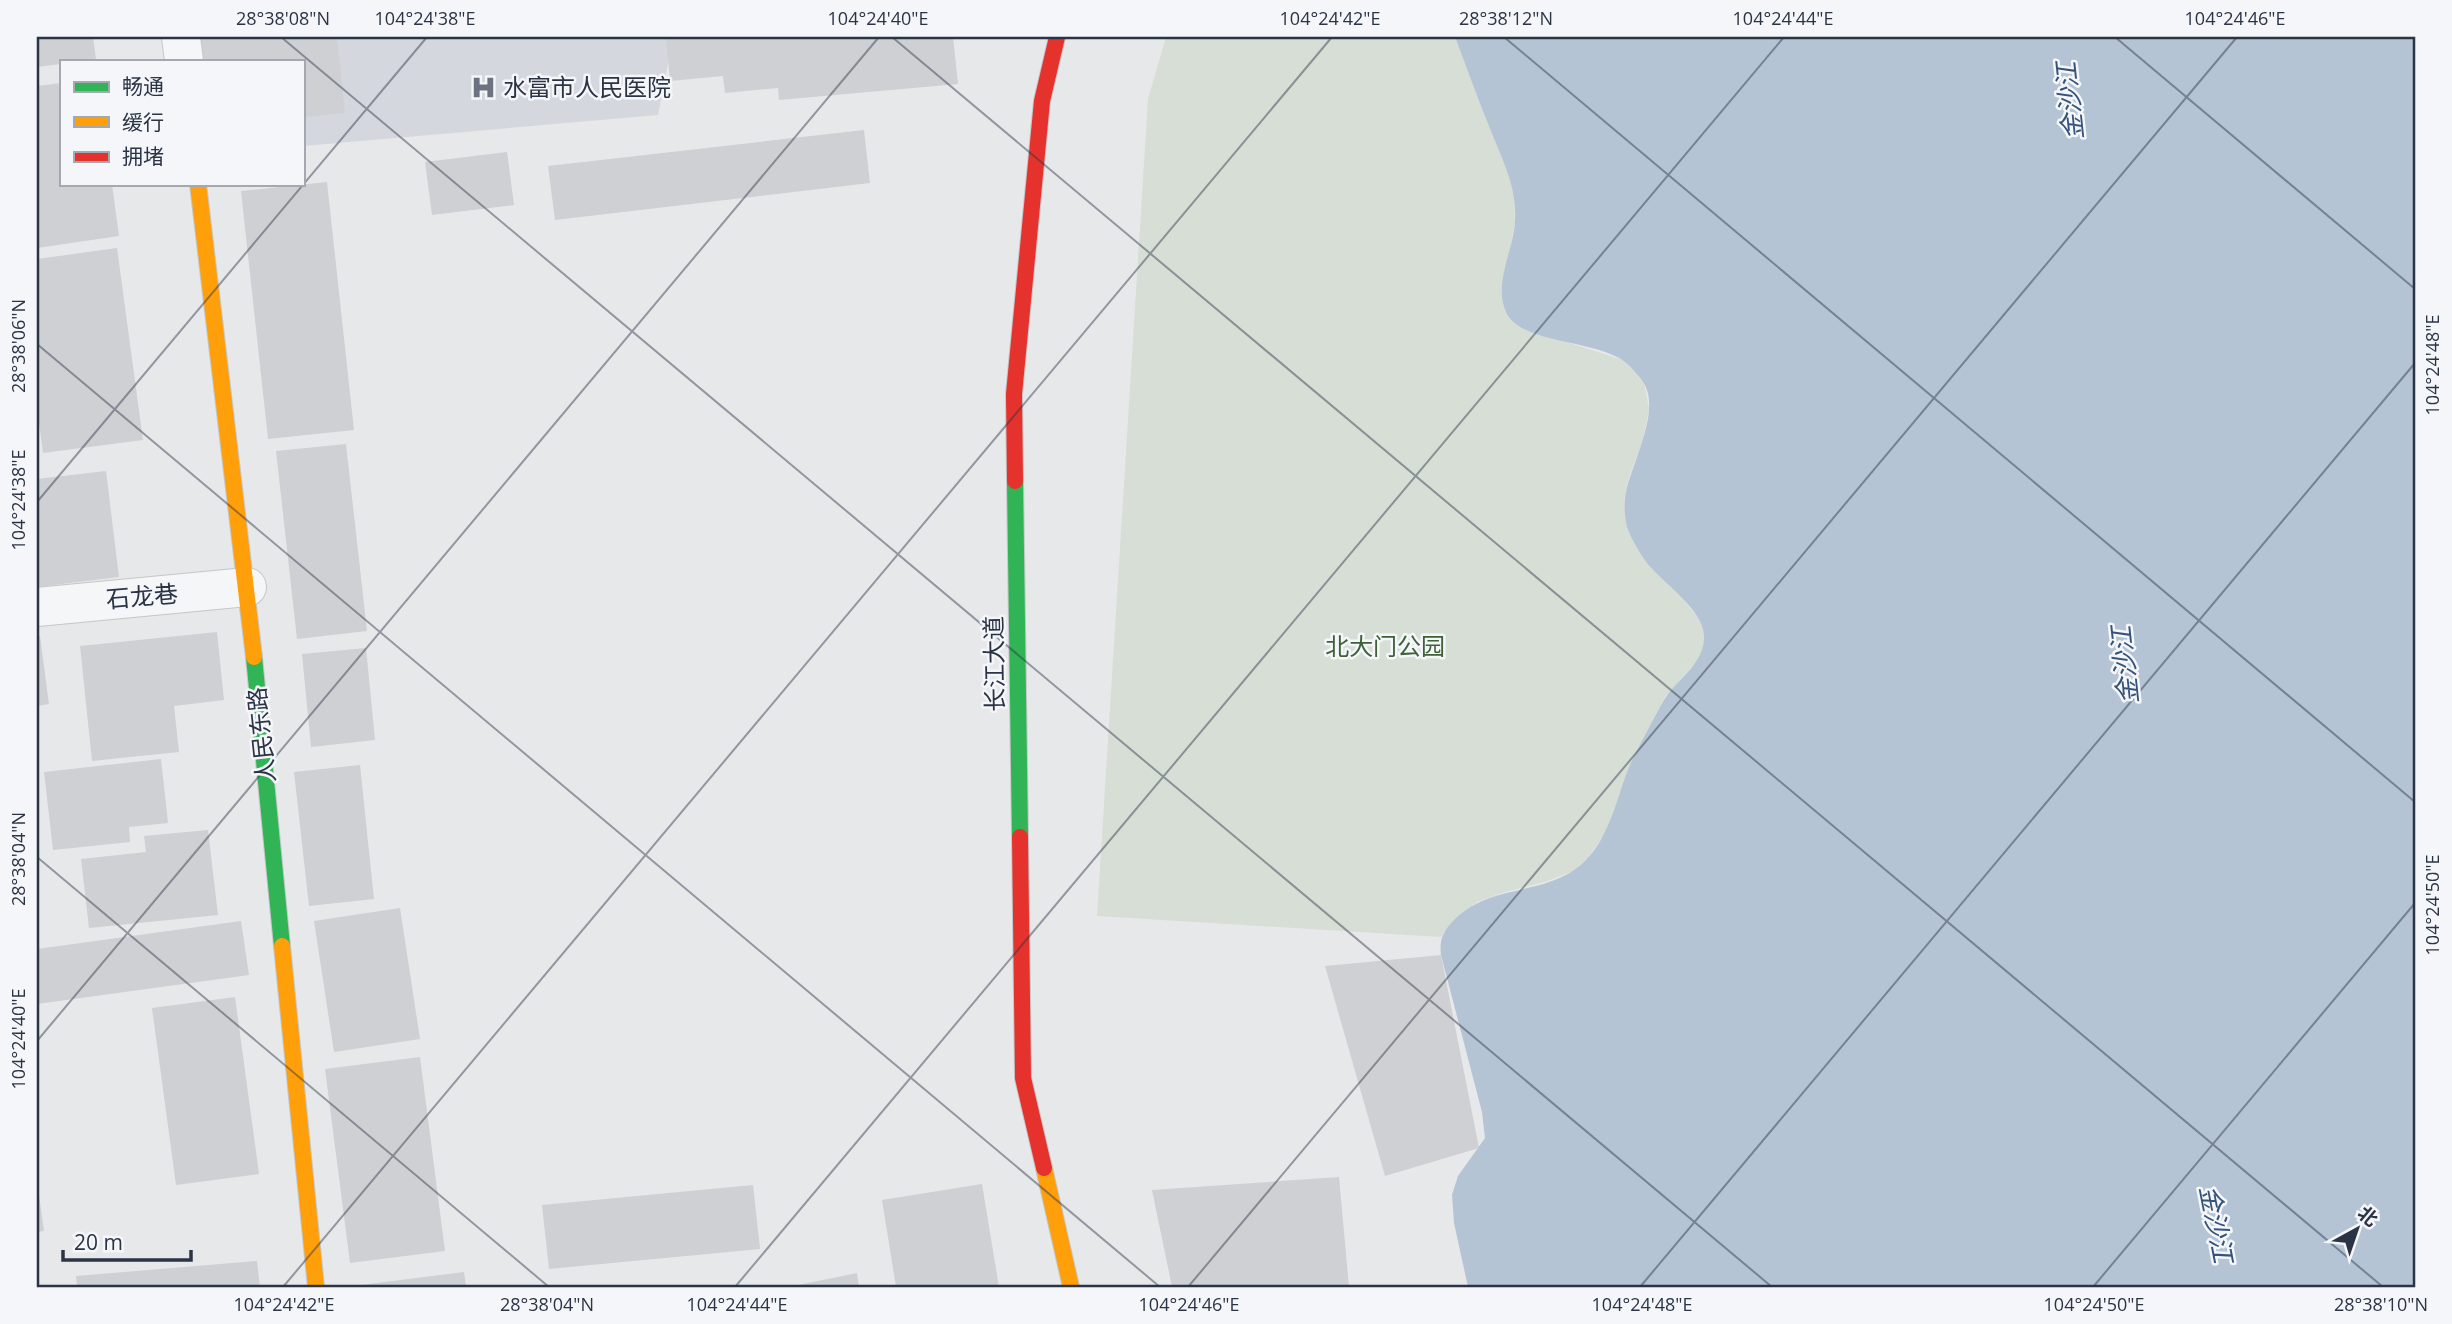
<svg xmlns="http://www.w3.org/2000/svg" width="2452" height="1324" viewBox="0 0 2452 1324" font-family="'Open Sans','Noto Sans SC',sans-serif">
	<style>
		.built { fill: #d4d7dd }
		.green { fill: #d6ded6 }
		.water { fill: #b4c4d5 }
		.building { fill: #ced0d3 }
		.lines { fill: none; stroke-linecap: round; stroke-linejoin: round }
		.street-casing { stroke: #c4c6c8; stroke-width: 40 }
		.fast-casing { stroke: #c4c6c8; stroke-width: 18 }
		.slow-casing { stroke: #c4c6c8; stroke-width: 18 }
		.jam-casing { stroke: #c4c6c8; stroke-width: 18 }
		.street { stroke: #f5f6f7; stroke-width: 38 }
		.fast { stroke: #30b455; stroke-width: 16 }
		.slow { stroke: #ff9f0a; stroke-width: 16 }
		.jam { stroke: #e5322d; stroke-width: 16 }
		.ticks { fill: none; stroke: #2b3445; stroke-width: 2; stroke-opacity: 0.45 }
		.labels { text-anchor: middle; stroke-width: 5; stroke-linejoin: round; paint-order: stroke }
		.poi-label { font-size: 24px; fill: #2b3445; stroke: #f4f6f9; text-anchor: start }
		.street-label { font-size: 24px; fill: #2b3445; stroke: #f4f6f9 }
		.park-label { font-size: 24px; fill: #3f6138; stroke: #f4f6f9 }
		.water-label { font-size: 26px; font-style: italic; fill: #34527a; stroke: #f4f6f9 }
		.neatline { fill: none; stroke: #2b3445; stroke-width: 2.5 }
		.ticks-label { font-size: 18px; text-anchor: middle; fill: #2b3445 }
	</style>
	<rect width="100%" height="100%" fill="#e6e8ea"/>
	<path class="built" d="M189,37H673L658,115L303,146V61H192Z"/>
	<path class="green" d="M1166,37H1455L1514,188L1515,223L1502,293L1560,340L1623,360L1644,382L1649,409L1643,441L1630,474L1624,500L1628,528L1702,623L1705,634L1702,655L1665,697L1630,765L1607,830L1588,858L1573,871L1545,882L1505,892L1479,901L1463,912L1445,930L1441,937L1097,916L1148,99Z"/>
	<path class="water" d="M1455,37H2415V1287H1468L1454,1223L1452,1195L1458,1176L1485,1138L1482,1112L1441,955C1439,938 1444,930 1455,919C1490,885 1538,895 1574,870C1608,847 1615,802 1629,767C1636,751 1645,736 1653,720C1658,711 1662,702 1668,694C1682,676 1705,661 1704,636C1704,610 1663,583 1647,563C1640,554 1631,538 1627,527C1625,519 1624,506 1625,498C1629,466 1665,408 1641,379C1636,373 1630,366 1625,362C1597,340 1523,344 1507,314C1492,285 1514,250 1515,221C1517,186 1503,162 1491,131C1478,100 1467,68 1455,37Z"/>
	<path class="building" d="M37,37H93L96,59L61,61V64L37,67Z
		M200,37H337L345,113L303,117V61H203Z
		M666,37H953L958,84L779,100L778,88L725,93L723,76L670,81Z
		M61,83V184H112L119,236L37,248V86Z
		M864,130L870,183L555,220L548,166Z
		M507,152L514,205L432,215L425,162Z
		M327,182L354,430L268,439L241,191Z
		M117,248L143,440L43,453L37,407V259Z
		M346,444L367,631L297,639L276,451Z
		M106,471L119,577L37,587V479Z
		M217,632L224,700L174,706L179,752L92,761L80,646Z
		M40,636L49,704L37,706V637Z
		M366,648L375,740L311,747L302,654Z
		M161,759L168,823L129,827L130,842L53,850L44,772Z
		M360,765L374,899L309,906L294,772Z
		M208,830L218,915L89,928L81,859L146,852L144,836Z
		M400,908L420,1039L334,1052L314,921Z
		M241,921L249,975L37,1004V949Z
		M1441,955L1479,1148L1385,1176L1325,966Z
		M235,997L259,1174L176,1185L152,1008Z
		M420,1057L445,1251L350,1263L325,1069Z
		M1339,1177L1349,1287H1172L1152,1190Z
		M37,1181L44,1231L37,1232Z
		M982,1184L999,1287H896L882,1200Z
		M753,1185L760,1249L549,1269L542,1205Z
		M257,1261L260,1287H77L76,1276Z
		M464,1272L466,1287H353V1286Z
		M857,1273L859,1287H794L793,1286Z"/>
	<g class="lines">
		<defs>
			<path id="street" d="M181,37L184,61
				M37,607L247,587"/>
			<path id="fast" d="M1015,481L1020,837
				M254,657L282,946"/>
			<path id="slow" d="M198,184L254,657
				M282,946L316,1287
				M1044,1168L1071,1287"/>
			<path id="jam" d="M1015,481L1014,394L1042,101L1057,37
				M1020,837L1023,1078L1044,1168"/>
		</defs>
		<use href="#street" class="street-casing"/>
		<use href="#fast" class="fast-casing"/>
		<use href="#slow" class="slow-casing"/>
		<use href="#jam" class="jam-casing"/>
		<use href="#street" class="street"/>
		<use href="#fast" class="fast"/>
		<use href="#slow" class="slow"/>
		<use href="#jam" class="jam"/>
	</g>
	<path class="ticks" d="M281,37L1772,1287M892,37L2383,1287M1504,37L2415,802M2115,37L2415,289M37,344L1160,1287M37,502L427,37M37,857L549,1287M37,1041L879,37M283,1287L1332,37M735,1287L1784,37M1188,1287L2237,37M1640,1287L2415,363M2093,1287L2415,903"/>
	<defs>
		<symbol id="hospital-bare" viewBox="-9 -9 18 18"><path d="M-5-5h3v3.5h4V-5h3V5h-3V1.5h-4V5h-3Z" fill="#6c737f" stroke="#f4f6f9" stroke-width="2.5" paint-order="stroke"/></symbol>
	</defs>
	<g fill-rule="evenodd">
		<use href="#hospital-bare" x="466" y="70" width="35" height="35"/>
	</g>
	<g class="labels">
		<g class="poi-label">
			<text x="503" y="96">水富市人民医院</text>
		</g>
		<g class="street-label">
			<text transform="translate(142 597) rotate(-5)" y="8">石龙巷</text>
			<text transform="translate(995 664) rotate(-91)" y="8">长江大道</text>
			<text transform="translate(262 735) rotate(-96)" y="8">人民东路</text>
		</g>
		<g class="park-label">
			<text x="1385" y="655">北大门公园</text>
		</g>
		<g class="water-label">
			<text transform="translate(2070 101) rotate(-96)" y="9">金沙江</text>
			<text transform="translate(2125 665) rotate(-96)" y="9">金沙江</text>
			<text transform="translate(2216 1224) rotate(79)" y="9">金沙江</text>
		</g>
	</g>
	<rect width="2452" height="1324" fill="none" stroke="#f4f6f9" stroke-width="77"/>
	<rect x="60" y="60" width="245" height="126" fill="#f4f6f9" stroke="#a4a8b1" stroke-width="2"/>
	<rect x="74" y="82" width="35" height="10" fill="#30b455" stroke="#a4a8b1" stroke-width="2"/>
	<text x="122" y="94" font-size="21" fill="#2b3445">畅通</text>
	<rect x="74" y="117" width="35" height="10" fill="#ff9f0a" stroke="#a4a8b1" stroke-width="2"/>
	<text x="122" y="130" font-size="21" fill="#2b3445">缓行</text>
	<rect x="74" y="152" width="35" height="10" fill="#e5322d" stroke="#a4a8b1" stroke-width="2"/>
	<text x="122" y="164" font-size="21" fill="#2b3445">拥堵</text>
	<g transform="translate(2357 1229) rotate(40)" stroke="#f4f6f9" stroke-width="5" paint-order="stroke">
	<path d="M0-5L12 26L0 18L-12 26Z" fill="#2b3445"/>
	<text y="-10" font-size="19" font-weight="bold" text-anchor="middle" fill="#2b3445">北</text>
	</g>
	<path d="M63 1250v10h128v-10" fill="none" stroke="#2b3445" stroke-width="3.5"/>
	<text x="74" y="1250" font-size="21" fill="#2b3445" stroke="#f4f6f9" stroke-width="5" paint-order="stroke">20 m</text>
	<rect x="38" y="38" width="2376" height="1248" class="neatline"/>
	<g class="ticks-label">
		<text x="283" y="25">28°38'08"N</text>
		<text x="425" y="25">104°24'38"E</text>
		<text x="878" y="25">104°24'40"E</text>
		<text x="1330" y="25">104°24'42"E</text>
		<text x="1506" y="25">28°38'12"N</text>
		<text x="1783" y="25">104°24'44"E</text>
		<text x="2235" y="25">104°24'46"E</text>
		<text transform="translate(19 346) rotate(-90)" y="6">28°38'06"N</text>
		<text transform="translate(2433 365) rotate(-90)" y="6">104°24'48"E</text>
		<text transform="translate(19 500) rotate(-90)" y="6">104°24'38"E</text>
		<text transform="translate(19 859) rotate(-90)" y="6">28°38'04"N</text>
		<text transform="translate(2433 905) rotate(-90)" y="6">104°24'50"E</text>
		<text transform="translate(19 1039) rotate(-90)" y="6">104°24'40"E</text>
		<text x="284" y="1311">104°24'42"E</text>
		<text x="547" y="1311">28°38'04"N</text>
		<text x="737" y="1311">104°24'44"E</text>
		<text x="1189" y="1311">104°24'46"E</text>
		<text x="1642" y="1311">104°24'48"E</text>
		<text x="2094" y="1311">104°24'50"E</text>
		<text x="2381" y="1311">28°38'10"N</text>
	</g>
</svg>
